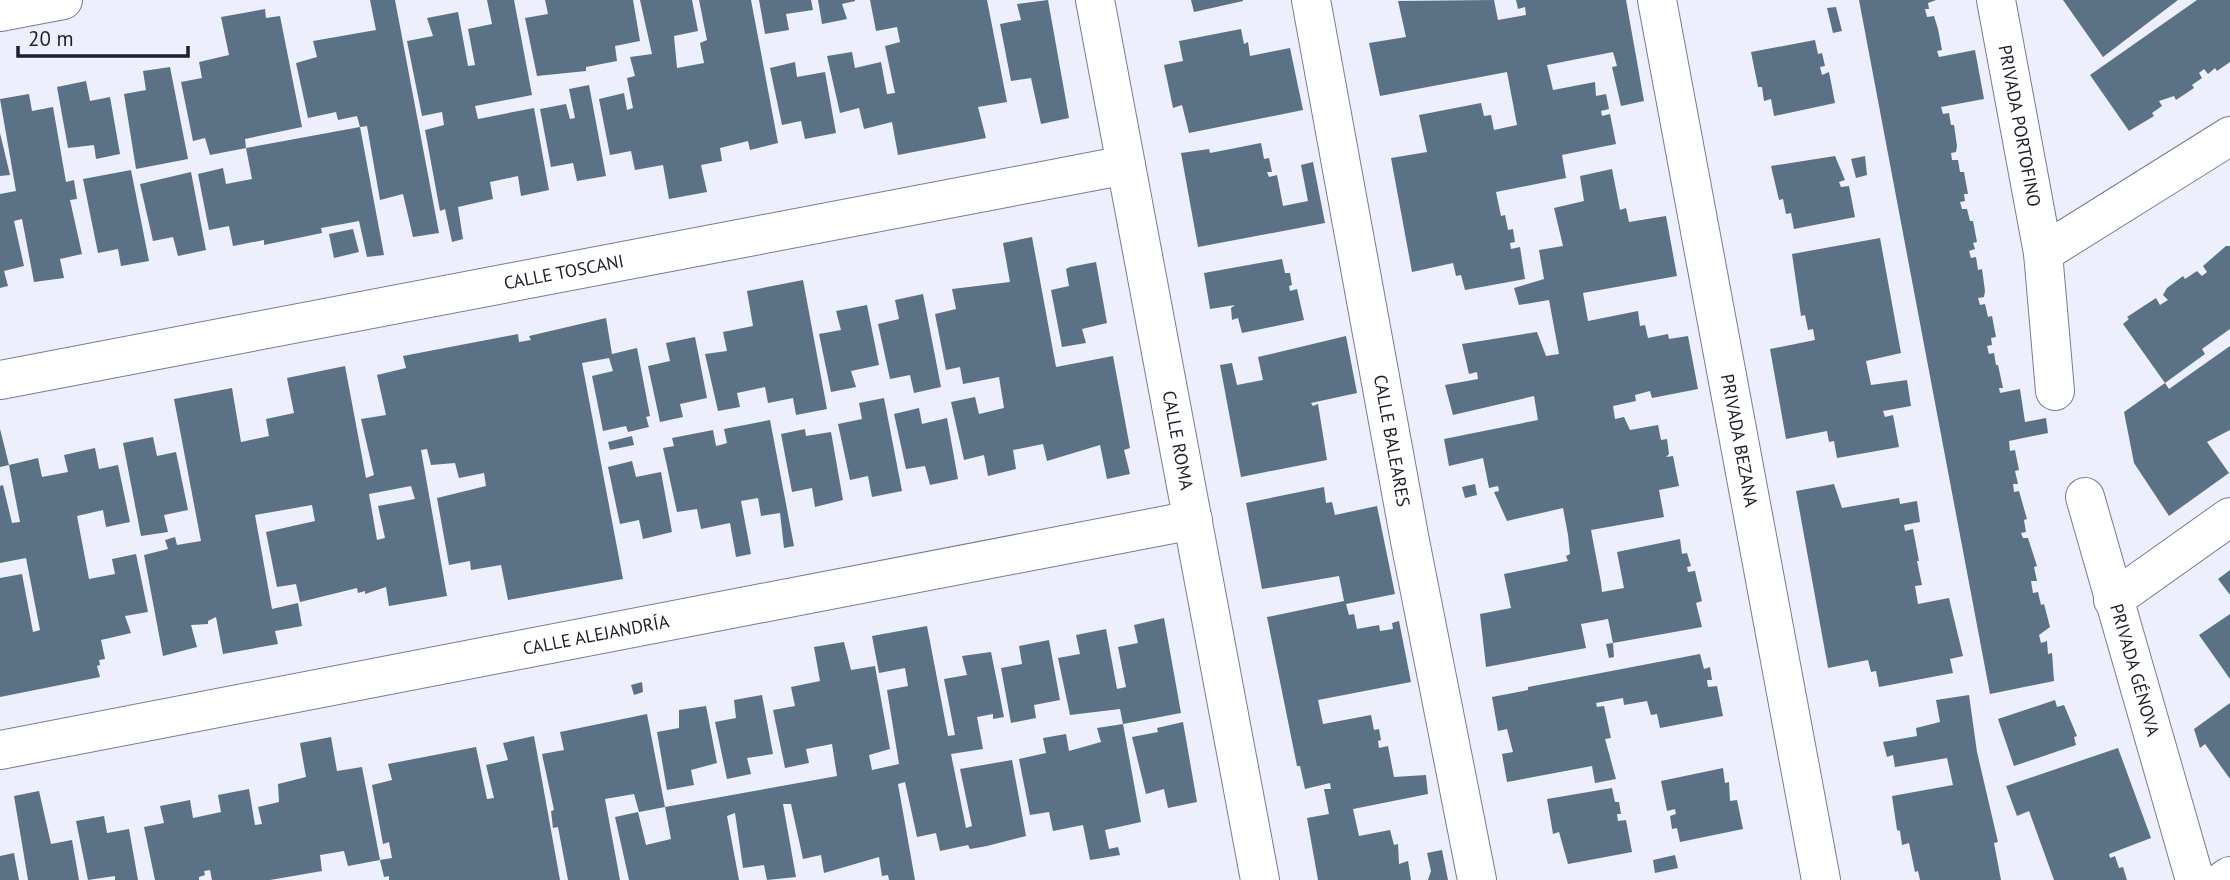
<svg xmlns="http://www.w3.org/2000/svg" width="2230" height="880" viewBox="0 0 2230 880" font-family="'PT Sans',sans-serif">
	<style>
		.building { fill: #5b7186; fill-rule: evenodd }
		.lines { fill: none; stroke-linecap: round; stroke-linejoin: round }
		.minor-casing { stroke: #777b97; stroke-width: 40 }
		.minor { stroke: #fff; stroke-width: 38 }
		.labels { text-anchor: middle; stroke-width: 5; stroke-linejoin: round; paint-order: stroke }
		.street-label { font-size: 18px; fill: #1d1f2a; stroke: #edeffc }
	</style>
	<rect width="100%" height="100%" fill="#edeffc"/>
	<path class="building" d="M370,0H395L439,233L413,237L403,194L380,200L367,126L360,127L357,116L338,120L336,112L308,118L296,63L317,57L313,41L376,30Z
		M487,0H514L532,95L475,106L478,119L534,108L549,190L521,196L518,176L490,182L493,199L458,207L463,239L452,242L445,209L440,211L425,130L444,125L442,112L422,116L407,41L433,36L427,18L458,12L468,66L475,65L468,29L492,24Z
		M545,0H633L640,41L615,46L617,61L586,67V71L537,76L525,18L548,14Z
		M640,0H692L698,31L674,36L677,68L704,63L700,43L707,40L699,0H751L778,143L750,150L748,141L720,148L722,161L701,165L707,192L669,199L663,165L635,170L631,151L610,155L599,99L624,93L627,110L633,108L627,78L635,76L630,57L652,54Z
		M759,0H811L813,10L786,14L789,30L765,34Z
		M818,0H855V1L842,4L847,19L822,24Z
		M870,0H987L1007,102L978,107L986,138L898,155L892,122L864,129L859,108L840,113L827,56L852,52L855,68L881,62L887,94L895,93L885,46L900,42L897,27L876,31Z
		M1048,0L1069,118L1041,124L1031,78L1011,81L1000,24L1021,20L1017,4Z
		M1191,0H1243V1L1194,12Z
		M1494,0L1498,20L1526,15L1525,7L1518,9L1516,0H1626L1644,101L1621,106L1612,67L1617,66L1613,52L1547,65L1553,90L1595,82L1596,96L1606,94L1609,109L1601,111L1602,116L1610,114L1616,144L1562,155L1566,178L1496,192L1501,216L1505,215L1508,230L1513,229L1515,242L1510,243L1511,249L1520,247L1525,279L1465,290L1461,275L1456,276L1453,263L1412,272L1391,158L1427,152L1419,115L1481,103L1484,116L1491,115L1494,130L1517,125L1507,72L1380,96L1369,43L1406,37L1398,1Z
		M1859,0H1936L1928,3L1929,9H1925L1927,17L1934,16L1938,29L1942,50L1937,51L1939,57L1975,50L1984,99L1941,107L1943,114L1949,113L1951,125H1954L1957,146L1956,152L1951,153L1952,160H1958L1960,172H1964L1968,194H1964L1965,201L1960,202L1962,209H1967L1970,221H1973L1977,242L1973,243L1975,249L1969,251L1971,258L1976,257L1978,270L1982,269L1985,291L1984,297L1978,298L1980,305L1985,304L1988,317L1992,316L1996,337L1991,338L1992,345L1987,346L1989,354L1994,353L1996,365H1998L2003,388H1999L2000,393L2020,389L2025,422L2046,418L2048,433L2009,441L2010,451L2015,450L2019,470L2015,471L2018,484H2013L2014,492L2019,491L2027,519L2024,520L2026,532L2021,533L2023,538H2028L2037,566L2034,567L2037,581H2031L2033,593L2038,592L2041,605L2044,604L2050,627L2039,635L2041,643L2047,641L2048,654L2052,653L2054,681L1990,694Z
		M2063,0H2178L2103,57Z
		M2197,0H2230V62L2217,71L2215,68L2208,74L2204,69L2199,73L2202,78L2192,85L2194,88L2176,100L2174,96L2159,101L2162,106L2152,113L2154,116L2129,131L2090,75Z
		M1836,7L1842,31L1833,33L1827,8Z
		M265,9L266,18L280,16L302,127L245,139L246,148L210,155L205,138L193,141L181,82L202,78L199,62L229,55L221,17Z
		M1241,29L1244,44L1248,42L1250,56L1290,48L1303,110L1189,133L1182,105L1173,108L1164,65L1183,61L1179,41Z
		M1815,40L1818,54L1822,53L1825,66L1820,67L1822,75L1829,72L1835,103L1774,116L1771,99L1764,101L1762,87H1758L1751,52Z
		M795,62L797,77L825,72L836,133L805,139L801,121L782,125L770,68Z
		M170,67L188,159L136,169L124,94L146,90L143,71Z
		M86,81L90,101L110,97L120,154L96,159L94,145L68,148L57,87Z
		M589,85L606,176L577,181L573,163L551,167L540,109L566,104L570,119L575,118L569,89Z
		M29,94L32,111L53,107L66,182L74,180L77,199L70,200L82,254L60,259L64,278L34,282L22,219L14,221L24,266L4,271L8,286L0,288V194L16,191L0,99Z
		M360,127L384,255L367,257L359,221L321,228L322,233L264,245V240L233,246L229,226L209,230L198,174L223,168L226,184L252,179L246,148Z
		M0,133L10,175L0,176Z
		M1261,143L1264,159L1269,158L1272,172H1267L1269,177L1277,175L1283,206L1308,201L1301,165L1313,162L1325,223L1198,247L1181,153L1209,149L1210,153Z
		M1835,156L1845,180L1839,182L1841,187L1849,186L1855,217L1794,229L1791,213L1786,214L1783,199L1779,200L1771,166Z
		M1865,156L1867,175L1856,178L1851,159Z
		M1612,169L1620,210L1626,208L1629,222L1666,216L1677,276L1583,293L1588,321L1638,311L1640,326L1645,325L1648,338L1668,334L1669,339L1688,336L1698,389L1652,398L1650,391L1635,395L1636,401L1613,406L1615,419L1624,417L1630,430L1658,425L1661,440L1667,439L1669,454L1666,457L1673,456L1679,486L1659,490L1664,517L1591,530L1601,583L1602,592L1624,588L1617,552L1680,539L1682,554L1687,553L1691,566L1687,567L1688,572L1695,571L1702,601L1696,603L1702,627L1613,643L1614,657L1609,658L1606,644L1613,643L1608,619L1581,624L1586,648L1486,667L1480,614L1511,608L1504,574L1568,561L1566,556L1570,554L1568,535L1563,508L1507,521L1494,492L1499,491L1498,486L1489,488L1483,458L1449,466L1444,439L1538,420L1534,396L1453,415L1445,385L1478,379L1477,372L1469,374L1462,344L1537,332L1546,356L1559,354L1549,300L1519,305L1514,288L1544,279L1539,250L1563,246L1554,208L1584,201L1580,176Z
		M131,170L149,261L121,266L118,249L98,253L83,179Z
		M191,172L206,250L178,256L173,237L153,241L140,184Z
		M353,229L359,252L334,258L329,234Z
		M1032,237L1056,367L1113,356L1130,448L1124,450L1130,474L1107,479L1100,445L1047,461L1043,444L1013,450L1016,469L988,476L984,455L964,460L951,402L975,397L979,414L1004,408L999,377L963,384L960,367L946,370L935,314L956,309L952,289L1010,282L1003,243Z
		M1880,238L1901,353L1866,361L1871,385L1907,380L1911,406L1883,411L1885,417L1893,415L1899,447L1837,458L1834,441L1829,442L1827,431L1786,439L1770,349L1815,340L1813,329L1808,330L1805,315L1801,316L1792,254Z
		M2226,246H2230V329L2202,349L2205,354L2165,383L2123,324L2129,319L2127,317L2156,298L2160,305L2168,300L2163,295L2167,288L2183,276L2185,279L2197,271L2202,276L2207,272L2203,266Z
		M1282,259L1285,273H1290L1292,285L1289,286L1290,291L1297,289L1304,320L1242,333L1238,318L1232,320L1231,308L1235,305L1210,309L1204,273Z
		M1096,262L1107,323L1082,329L1086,343L1062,347L1051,290L1069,286L1066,269L1070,267Z
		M803,280L827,409L796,415L793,398L768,403L765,387L737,393L740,407L718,411L705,354L727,351L723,332L753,326L747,291Z
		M923,294L941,387L914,393L910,375L890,379L878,324L899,319L895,300Z
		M867,305L879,365L851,371L856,387L831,392L819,334L841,330L836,311Z
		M606,318L612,354L637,348L650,416L646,417L649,427L628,432L626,426L603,431L592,376L613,371L609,358L582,363L623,579L508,600L501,565L471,570L470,561L449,565L437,498L486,486L484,473L459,478L455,463L431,465L427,449L421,450L447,596L389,606L386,587L365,594V591L358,593L357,588L300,602L296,584L277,587L266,532L315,521L312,505L255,515L272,609L298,603L302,626L275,631L278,644L223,654L216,617L208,621V624L191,625L197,647L163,656L144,555L168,549L165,540L175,537L177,545L201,541L174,399L232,388L241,442L269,436L266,419L294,413L287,378L345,366L366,478L374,475L361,419L386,415L377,375L406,368L403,356L518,334L519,342L531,340L529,336ZM411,486L415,499L378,506L385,538L377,540L369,494Z
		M1346,336L1357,393L1311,403L1313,406L1318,404L1327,460L1241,477L1220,365L1232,363L1237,385L1263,380L1258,357Z
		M695,337L707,398L680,404L683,417L660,422L648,366L670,361L666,343Z
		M2230,346V430L2207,442L2229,473L2169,516L2134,463L2124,412L2165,383L2169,389Z
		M884,398L902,491L872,497L868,476L850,480L838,424L862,419L859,403Z
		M919,408L922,424L947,418L958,479L930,485L925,466L906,469L894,414Z
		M770,420L794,546L784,548L780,513L761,516L758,498L741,501L751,554L736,557L730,523L701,529L697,509L677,512L663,448L674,446L672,438L713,430L716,446L724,444L727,443L724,429Z
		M0,429L9,465L0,467Z
		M805,429L806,436L831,432L843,500L815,507L812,488L792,492L781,434Z
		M632,436L634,445L610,450L608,442Z
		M153,437L157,456L176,452L188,510L164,515L168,532L141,536L123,443Z
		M95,448L99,469L118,465L130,522L106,527L103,510L77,516L89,579L115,574L112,559L136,554L148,612L125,616L131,633L101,640L105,659L99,660L100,665L97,666L100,677L0,697V578L22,574L33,632L40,630L26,558L0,563V486L3,485L12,523L20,522L9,465L38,458L42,477L68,472L64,455Z
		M632,461L636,477L661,472L672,532L643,539L639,520L620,524L608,467Z
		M1475,484L1477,495L1465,498L1462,487Z
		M1834,484L1842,508L1899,498L1900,504L1917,501L1920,522L1904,525L1905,531L1913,529L1919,561H1917L1922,585L1915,586L1918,604L1949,598L1963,656L1950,659L1953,673L1879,687L1876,671L1871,672L1868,660L1828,668L1796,491Z
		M1324,487L1326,503L1332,502L1335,515L1377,506L1395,594L1346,604L1349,615L1354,614L1357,629L1379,625L1380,631L1393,629L1392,623L1399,621L1411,682L1318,700L1323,724L1371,715L1374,730L1379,729L1381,740L1378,741L1379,748L1388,746L1394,777L1426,775L1428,794L1353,809L1359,836L1390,830L1394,845L1398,844L1399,864L1408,861L1411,880H1318L1307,818L1329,814L1324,789H1331L1330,783L1305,789L1300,766H1297L1267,617L1344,601L1339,576L1262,589L1246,503Z
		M2230,570V595L2218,579Z
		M2230,614V679L2199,635Z
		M1164,618L1181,713L1123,724L1141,822L1105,830L1109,849L1118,847L1120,855L1090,860L1083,825L1053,831L1049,812L1030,815L1019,759L1046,753L1043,738L1066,734L1069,751L1101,742L1097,728L1123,724L1120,709L1070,715L1058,658L1080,654L1076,635L1106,629L1117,689L1126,687L1118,647L1138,643L1134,625Z
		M927,626L948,736L955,735L944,679L967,675L962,656L991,652L1004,717L993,719V714L977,717L983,749L951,754L966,828L972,826L960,769L1012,760L1026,836L987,846L970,849L968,845L940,851L936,833L917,837L905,782L898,784L915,880H889L888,875L882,876L879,857L824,873L821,855L803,859L791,804H783L796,877L767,880L764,865L743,868L735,813L727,816L739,880H629L615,817L638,812L646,845L671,839L665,807L837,776L832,744L806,749L809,763L785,768L773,710L795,706L791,687L820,681L814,647L844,642L851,670L875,666L890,749L869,755L872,770L899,764L887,690L908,686L905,668L879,673L872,636Z
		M1049,640L1060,700L1034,705L1036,718L1011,723L1001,668L1022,664L1019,646Z
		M1700,654L1704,669L1710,667L1712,680H1707L1708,687L1717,686L1723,716L1660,728L1657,714L1651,715L1647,701L1624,705L1623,698L1596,703L1597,707L1604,706L1611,738L1605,739L1616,779L1595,783L1592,766L1507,782L1502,754L1513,752L1507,729L1498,731L1492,697L1528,690V687Z
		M642,682L643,692L634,695L631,685Z
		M762,695L773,754L747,758L751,774L727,779L715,722L736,718L734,700Z
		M1969,695L1977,752L1998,842L1994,843L2001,880H1920L1918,871L1915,872L1909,843L1902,845L1900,831L1897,830L1892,796L1953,785L1947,758L1895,767L1893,755L1887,757L1883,742L1917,736L1916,728L1940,722L1936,700Z
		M2055,700L2057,707L2064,705L2077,736L2074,737L2076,745L2014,766L1998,719Z
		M2230,703V779L2205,744L2200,748L2194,729Z
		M706,706L717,763L691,770L694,785L667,790L657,732L679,728V710Z
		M647,714L665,807L639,812L634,794L605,799L620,880H568L558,827L553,828L551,811L554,810L542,754L564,750L560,732Z
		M1183,722L1197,802L1168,808L1164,789L1146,794L1132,737L1158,732L1157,728Z
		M534,736L560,880H389V876L384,877L380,860L392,858L389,842L383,844L372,785L392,780L388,764L476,747L487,799L494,798L486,765L508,760L503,743Z
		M331,737L337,771L362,767L380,860L348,866L344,851L320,855L322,871L270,880H212L210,870L204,871L205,875L199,877V880H155L144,827L164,823L160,806L190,800L193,818L221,812L218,795L249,789L255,825L262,824L258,807L279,802L278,784L306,777L300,743Z
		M2118,748L2151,838L2109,854L2110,858L2115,856L2119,868L2123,867L2127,880H2054L2029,811L2017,816L2006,786Z
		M1723,768L1725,783L1729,782L1730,801L1737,800L1743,829L1680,842L1677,828L1672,829L1670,816L1676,814L1675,809L1667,811L1661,781Z
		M1612,788L1615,802H1619L1621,814H1617L1618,821L1626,820L1632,852L1568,864L1559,832L1553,834L1547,799Z
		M39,791L51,844L72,840L79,880H28L14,796Z
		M104,816L107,833L129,829L138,880H115V876L88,880L76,821Z
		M1442,850L1448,880H1428L1431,871L1427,853Z
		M14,853L19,880H0V856Z
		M1675,855L1678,868L1655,873L1653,860Z"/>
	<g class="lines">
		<defs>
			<g id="minor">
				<path id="s1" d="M1095,0L1260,880"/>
				<path id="s2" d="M1311,0L1410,541L1477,880"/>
				<path id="s3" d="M1657,0L1821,880"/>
				<path id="s4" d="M1996,0L2043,253L2055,391"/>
				<path d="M0,12L63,0"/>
				<path d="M2043,253L2230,136"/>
				<path id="s5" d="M0,380L1126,165"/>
				<path id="s6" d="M2085,497L2195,880"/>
				<path d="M2113,600L2230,517"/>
				<path id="s7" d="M0,750L1193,520"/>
				<path d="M2224,880L2230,876"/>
			</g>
		</defs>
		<use href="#minor" class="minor-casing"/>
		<use href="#minor" class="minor"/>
	</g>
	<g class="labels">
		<g class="street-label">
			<text dy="6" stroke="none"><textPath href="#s4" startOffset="128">PRIVADA PORTOFINO</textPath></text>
			<text dy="6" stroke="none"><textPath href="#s5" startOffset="574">CALLE TOSCANI</textPath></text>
			<text dy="6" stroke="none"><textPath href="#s1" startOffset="448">CALLE ROMA</textPath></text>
			<text dy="6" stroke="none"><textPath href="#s2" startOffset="448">CALLE BALEARES</textPath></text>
			<text dy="6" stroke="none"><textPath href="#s3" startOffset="448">PRIVADA BEZANA</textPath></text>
			<text dy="6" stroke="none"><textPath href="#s7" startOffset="607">CALLE ALEJANDRÍA</textPath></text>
			<text dy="6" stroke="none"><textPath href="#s6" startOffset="180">PRIVADA GÉNOVA</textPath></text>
		</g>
	</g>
	<path d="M18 46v10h170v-10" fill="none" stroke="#1d1f2a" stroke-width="3.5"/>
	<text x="28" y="46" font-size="21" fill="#1d1f2a" stroke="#edeffc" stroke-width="5" paint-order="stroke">20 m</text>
</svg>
